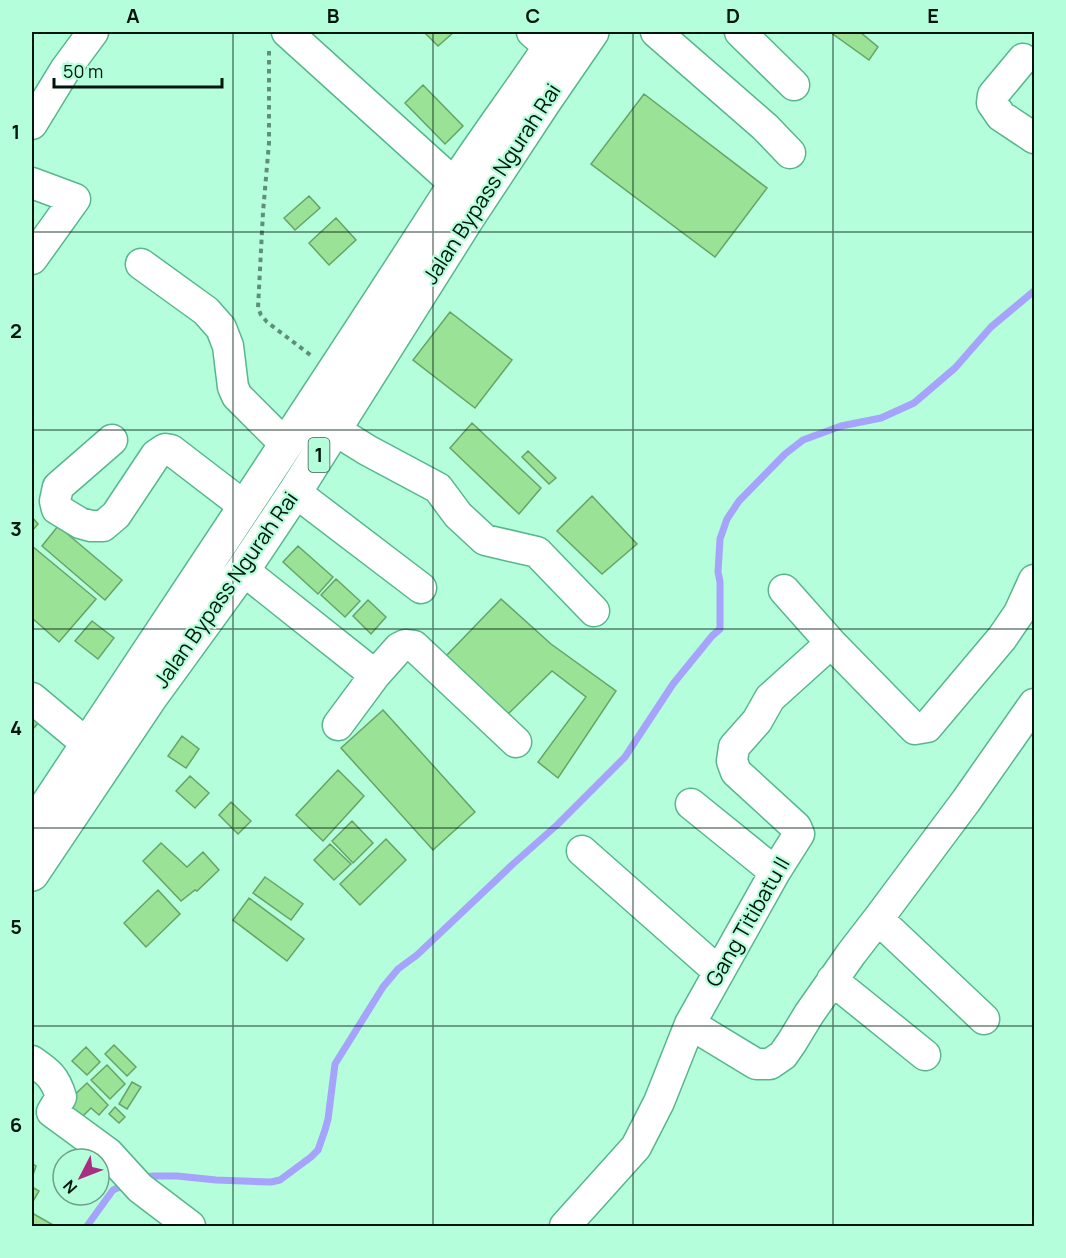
<svg xmlns="http://www.w3.org/2000/svg" width="1066" height="1258" viewBox="0 0 1066 1258" font-family="Manrope,sans-serif">
	<style>
		.lines { fill: none; stroke-linecap: round; stroke-linejoin: round }
		.stream { stroke: #a5a3fc; stroke-width: 7 }
		.building { fill: #99e296; stroke: #67a366; stroke-width: 1.5 }
		.minor-casing { stroke: #57b68e; stroke-width: 33 }
		.highway-casing { stroke: #57b68e; stroke-width: 36 }
		.path { stroke: #5e8f78; stroke-width: 4; stroke-dasharray: 4.5 4.5; stroke-linecap: butt }
		.minor { stroke: #fff; stroke-width: 30 }
		.highway { stroke: #fff; stroke-width: 33 }
		.grid { fill: none; stroke: #00160b; stroke-width: 1.5; stroke-opacity: 0.55 }
		.labels { text-anchor: middle; stroke-width: 4.5; stroke-linejoin: round; paint-order: stroke }
		.shield { fill: #b4fedb; stroke: #365c49; stroke-width: 1.5 }
		.shield-label { font-size: 20px; font-weight: bold; fill: #00160b }
		.street-label { font-size: 21px; fill: #00160b; stroke: #b4fedb }
		.neatline { fill: none; stroke: #00160b; stroke-width: 2 }
		.grid-label { font-size: 20px; text-anchor: middle; font-weight: bold; fill: #00160b }
	</style>
	<rect width="100%" height="100%" fill="#b4fedb"/>
	<g class="lines">
		<path class="stream" d="M143,1177L154,1176H177L216,1180L271,1182L280,1180L311,1157L318,1150L325,1130L328,1119L335,1064L383,987L398,969L417,955L513,864L557,825L625,757L673,684L712,636L720,629V582L718,572L720,539L727,519L739,501L785,454L803,440L841,426L881,418L914,403L955,368L991,327L1034,291
			M87,1226L113,1190L127,1184"/>
	</g>
	<path class="building" d="M424,32H454L438,46Z
		M830,32H860L878,47L869,60Z
		M423,85L463,126L445,144L405,103Z
		M644,94L767,188L715,257L591,164Z
		M309,196L320,208L295,230L284,218Z
		M336,218L356,240L329,265L309,243Z
		M450,312L512,360L475,408L413,360Z
		M472,423L541,488L519,514L450,448Z
		M528,451L556,478L549,484L522,457Z
		M592,496L637,544L602,574L557,531Z
		M32,517L38,524L32,531Z
		M58,526L122,580L105,600L42,546Z
		M32,546L96,599L59,642L32,618Z
		M298,546L333,577L318,594L283,562Z
		M336,579L360,601L345,617L321,595Z
		M501,599L551,644L616,691L558,778L538,762L586,697L552,671L508,714L446,656Z
		M368,600L386,617L371,634L353,616Z
		M92,621L114,638L98,659L75,641Z
		M383,710L475,812L433,850L341,748Z
		M32,711L41,720L32,730Z
		M182,736L199,749L186,768L168,756Z
		M338,770L364,796L323,841L296,815Z
		M190,776L209,793L195,808L176,791Z
		M231,802L251,821L238,834L219,815Z
		M352,821L373,843L353,863L332,841Z
		M386,839L406,860L360,905L340,884Z
		M161,843L187,867L203,852L219,870L197,891L195,890L181,901L143,861Z
		M330,844L351,864L334,880L314,860Z
		M265,877L303,904L291,920L253,893Z
		M158,890L180,914L146,947L124,923Z
		M249,898L304,939L287,961L233,920Z
		M114,1045L136,1067L127,1076L105,1054Z
		M86,1047L100,1062L87,1075L72,1061Z
		M107,1065L125,1084L110,1099L91,1080Z
		M132,1082L141,1087L127,1109L119,1104Z
		M87,1083L108,1105L99,1115L91,1108L80,1119L66,1103Z
		M115,1107L125,1117L119,1123L109,1114Z
		M32,1163L36,1166L32,1178Z
		M32,1187L39,1191L32,1203Z
		M32,1213L55,1226H32Z"/>
	<g class="lines">
		<defs>
			<path id="minor" d="M287,32L455,184
				M532,32L549,47
				M656,32L765,127L790,153
				M740,32L794,85
				M1023,59L993,95L992,103L1001,116L1034,138
				M32,124L65,70L93,32
				M32,183L75,199L32,259
				M141,264L206,311L221,328L228,346L233,387L237,396L286,445
				M335,430L367,450L438,488L458,515L485,540L537,552L594,611
				M112,440L58,487L55,501L57,509L80,523L91,526H103L116,515L156,455L165,449L171,450L244,506
				M295,492L421,588
				M243,570L375,675
				M784,590L831,643L915,729L927,727L1002,638L1019,613L1034,580
				M32,698L87,744
				M338,725L375,675L399,648L405,645L414,646L516,742
				M691,804L775,872
				M582,851L719,972
				M878,919L984,1019
				M832,980L925,1055
				M690,1024L756,1064H770L783,1055L792,1042L809,1014L851,954L878,919L966,801L1034,704
				M32,1061C48,1072 55,1077 61,1097L52,1112L108,1153L140,1188L190,1226
				M565,1226L636,1147L659,1102L690,1024L775,872L799,834L796,827L736,772L732,761L734,747L757,721L770,698L831,643"/>
			<path id="highway" d="M32,828C173,614 316,402 454,186C488,134 526,84 560,32
				M32,874L150,698L243,570L295,492L467,219L544,102L592,32"/>
		</defs>
		<use href="#minor" class="minor-casing"/>
		<use href="#highway" class="highway-casing"/>
		<path class="path" d="M269,51V143L263,212L258,308L261,315L267,322L313,357"/>
		<use href="#minor" class="minor"/>
		<use href="#highway" class="highway"/>
	</g>
	<path class="grid" d="M233,32V1226M433,32V1226M633,32V1226M833,32V1226M32,232H1034M32,430H1034M32,629H1034M32,828H1034M32,1026H1034"/>
	<g class="labels">
		<rect class="shield" x="308.5" y="438" width="21" height="34" rx="4.5"/>
		<g class="shield-label">
			<text x="319" y="462">1</text>
		</g>
		<g class="street-label">
			<text transform="translate(492 184) rotate(-57)" y="7">Jalan Bypass Ngurah Rai</text>
			<text transform="translate(226 590) rotate(-55)" y="7">Jalan Bypass Ngurah Rai</text>
			<text transform="translate(748 922) rotate(-60)" y="7">Gang Titibatu II</text>
		</g>
	</g>
	<rect width="1066" height="1258" fill="none" stroke="#b4fedb" stroke-width="66"/>
	<g transform="translate(81 1177) rotate(228)"><circle r="28" fill="#b4fedb" stroke="#6ca188" stroke-width="1.5"/>
	<path d="M0-4.5L10 22L0 15L-10 22Z" fill="#a92e81"/>
	<text y="-9" font-size="16" font-weight="bold" text-anchor="middle" fill="#00160b">N</text>
	</g>
	<path d="M54 78v9h168v-9" fill="none" stroke="#00160b" stroke-width="3"/>
	<text x="63" y="78" font-size="18" fill="#00160b" stroke="#b4fedb" stroke-width="4.5" paint-order="stroke">50 m</text>
	<rect x="33" y="33" width="1000" height="1192" class="neatline"/>
	<g class="grid-label">
		<text x="133" y="23">A</text>
		<text x="333" y="23">B</text>
		<text x="533" y="23">C</text>
		<text x="733" y="23">D</text>
		<text x="933" y="23">E</text>
		<text x="16" y="139">1</text>
		<text x="16" y="338">2</text>
		<text x="16" y="536">3</text>
		<text x="16" y="735">4</text>
		<text x="16" y="934">5</text>
		<text x="16" y="1132">6</text>
	</g>
</svg>
